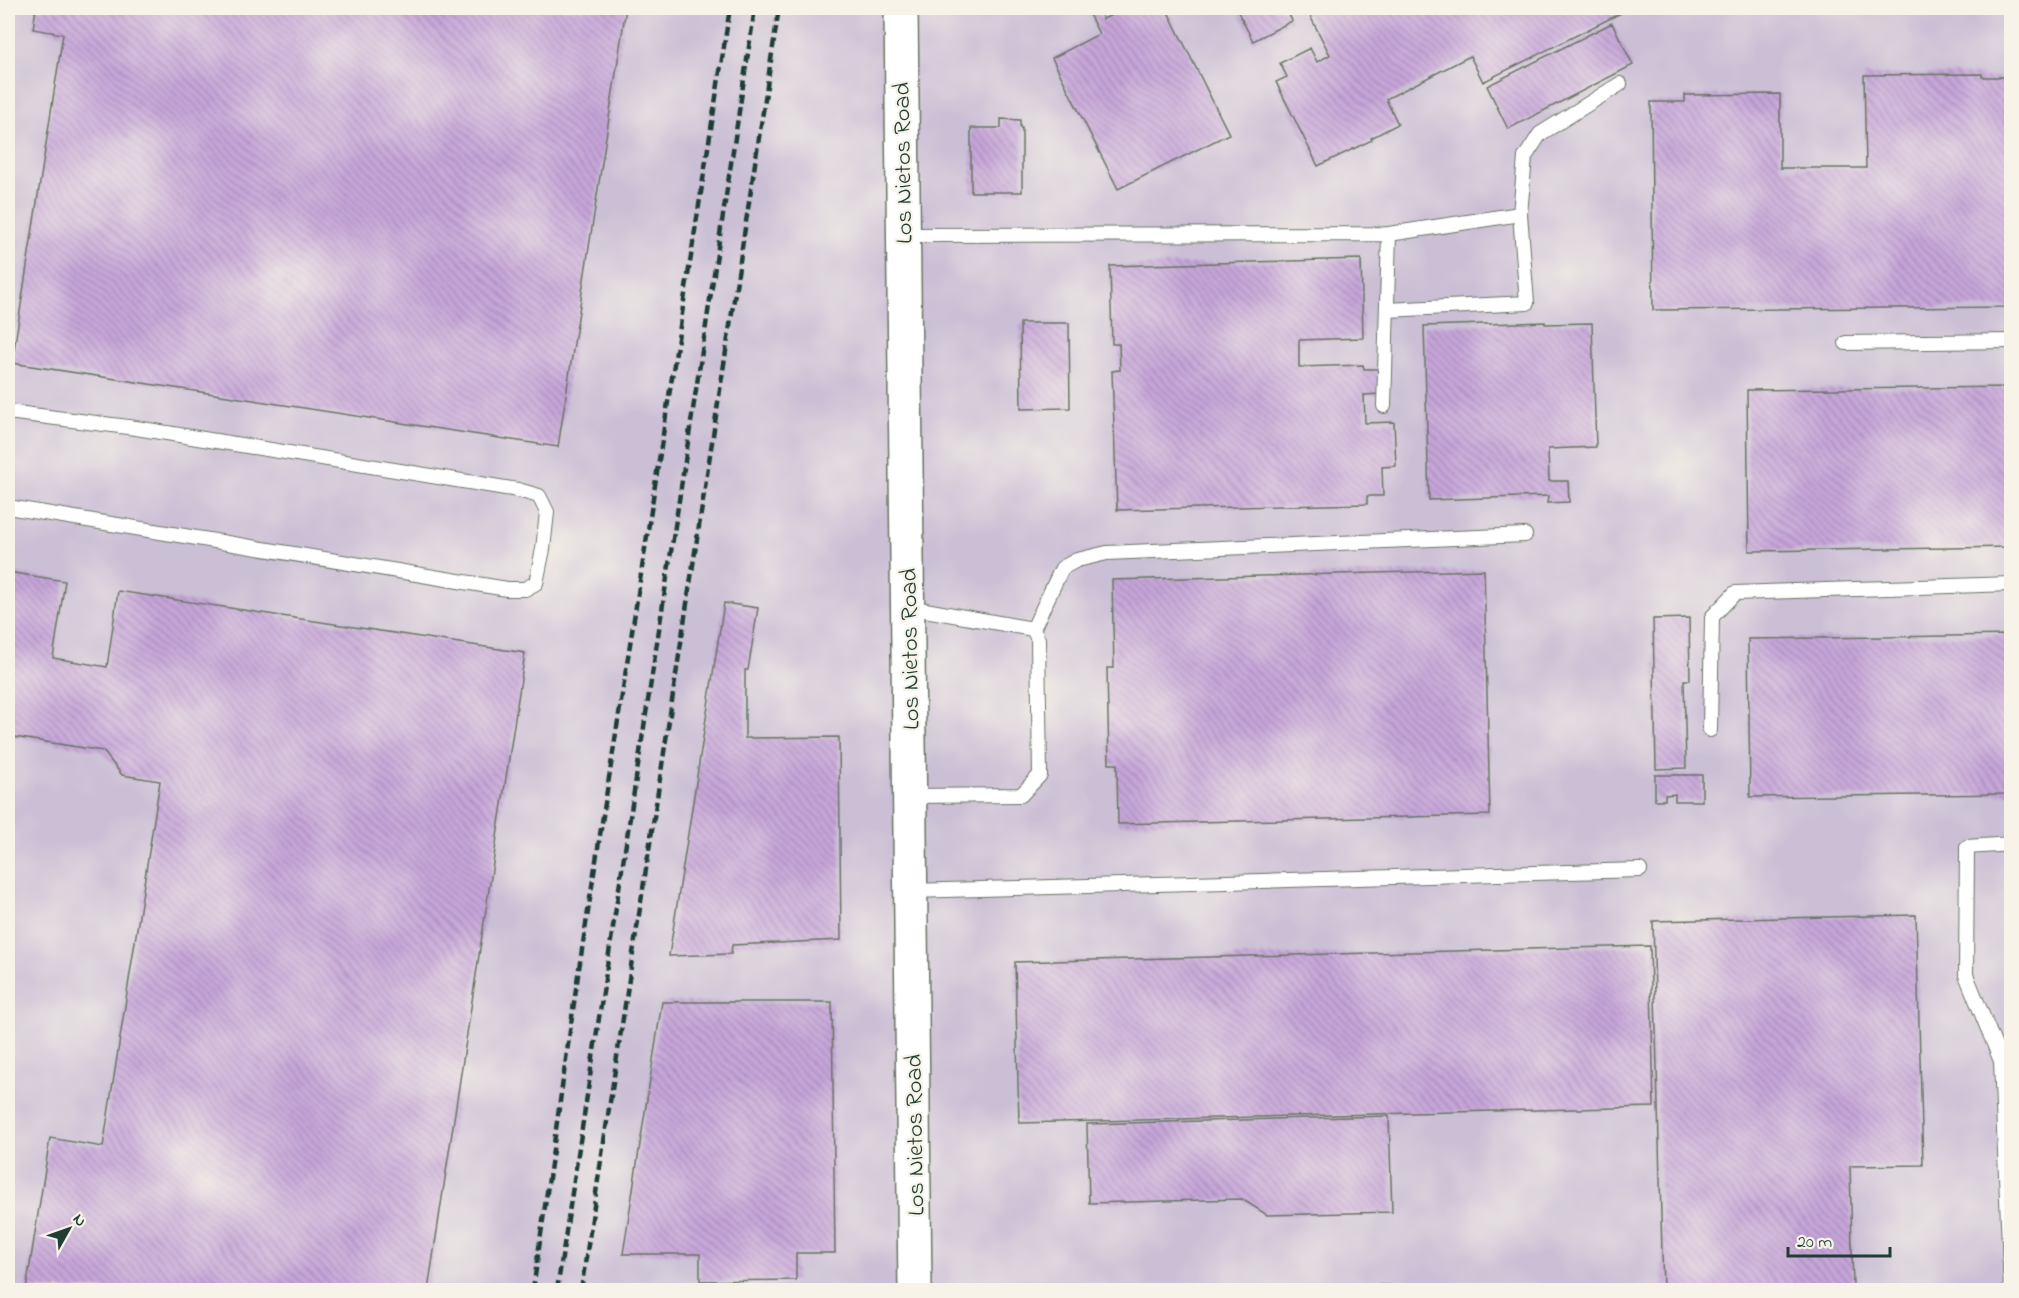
<svg xmlns="http://www.w3.org/2000/svg" width="2019" height="1298" viewBox="0 0 2019 1298" font-family="'Indie Flower',sans-serif">
	<style>
		.industrial { fill: #cbbfd5 }
		.building { fill: url(#building-back-hatch) }
		.lines { fill: none; stroke-linecap: round; stroke-linejoin: round }
		.service-casing { stroke: #687564; stroke-width: 16 }
		.secondary-casing { stroke: #687564; stroke-width: 36 }
		.service { stroke: #fff; stroke-width: 14 }
		.secondary { stroke: #fff; stroke-width: 33 }
		.rail { stroke: #1f3d34; stroke-width: 4.5; stroke-dasharray: 9 4.5; stroke-linecap: butt }
		.labels { text-anchor: middle; stroke-width: 4.5; stroke-linejoin: round; paint-order: stroke }
		.street-label { font-size: 24px; fill: #1f3d34; stroke: #f7f3e8 }
	</style>
	<defs>
		<pattern id="building-back-hatch" width="6" height="6" patternUnits="userSpaceOnUse" patternTransform="scale(1.5)"><rect width="6" height="6" fill="#c7a6da"/><path d="M-1 5l2 2M0 0l6 6M5-1l2 2" fill="none" stroke="#a188b2"/></pattern>
	</defs>
	<rect width="100%" height="100%" fill="#f7f3e8"/>
	<filter id="ink" filterUnits="userSpaceOnUse"><feTurbulence type="fractalNoise" baseFrequency=".0167" numOctaves="2"/><feDisplacementMap in="SourceGraphic" scale="12" xChannelSelector="R" yChannelSelector="G"/><feConvolveMatrix kernelMatrix="1 2 1 2 8 2 1 2 1" color-interpolation-filters="sRGB"/></filter>
	<filter id="wash" filterUnits="userSpaceOnUse"><feTurbulence type="fractalNoise" baseFrequency=".008" numOctaves="4" result="noise"/><feDisplacementMap in="SourceGraphic" scale="24" xChannelSelector="R" yChannelSelector="G"/><feGaussianBlur stdDeviation="1.35" result="paint"/><feColorMatrix in="noise" values="0 0 0 0 0 0 0 0 0 0 0 0 0 0 0 0 0 1.4 0 .05"/><feComposite in="paint" operator="in"/></filter>
	<g filter="url(#wash)">
		<rect width="100%" height="100%" fill="#efdebd"/>
		<path class="industrial" d="M8,8H2011V1290H8Z"/>
		<g id="blocks">
			<path class="building" d="M36,8H626L558,447L12,363L63,34L33,29Z
				M1127,8H1166L1229,134L1118,189L1052,58L1099,34L1089,14L1098,9L1103,19Z
				M1236,8H1286L1292,21L1253,41Z
				M1306,8H1631L1483,82L1470,56L1386,99L1398,124L1371,138L1372,140L1318,166L1276,82L1287,77L1280,63L1310,48L1317,62L1330,55Z
				M1612,23L1633,65L1508,129L1487,86Z
				M1982,74V77H2012V307L1653,310L1651,102H1685V95L1780,94V168H1866L1864,75Z
				M1001,119L1020,120V128H1022V192H971V128H1001Z
				M1361,259L1363,338L1299,340V367L1363,365L1364,369H1381L1382,394L1364,395L1365,423L1394,422L1396,466L1382,467L1383,496H1367V504L1117,510L1112,371L1120,370L1119,344H1112L1110,266Z
				M1545,322V324L1592,323L1596,447L1548,449L1549,481H1568L1569,502L1547,503L1548,496L1429,500L1424,326Z
				M1020,323H1069L1070,408L1021,409Z
				M2012,387V547L1749,551L1747,390Z
				M1484,570L1490,815L1118,824L1117,764H1109L1107,668H1114L1112,580Z
				M8,572L65,581L53,658L107,667L118,591L525,653L428,1290H26L50,1138L103,1147L160,781L122,775L103,751L8,736Z
				M724,603L758,608L748,670H745V738L839,737L841,940L732,945L731,954L669,956Z
				M1689,618L1690,680H1684L1686,768L1656,769L1653,619Z
				M2012,635V794L1750,797L1748,639Z
				M1655,775H1702V801H1675V794L1665,795V800H1655Z
				M1916,915L1923,1165L1850,1166L1853,1290H1663L1653,921Z
				M1650,946L1654,1107L1019,1123L1015,962Z
				M662,1002H832L835,1253H796V1280L700,1281V1254H623Z
				M1389,1116L1392,1212L1267,1215L1242,1199L1089,1203L1087,1124Z
				M1345,1285H1389V1290H1311L1310,1286Z"/>
		</g>
	</g>
	<g filter="url(#ink)">
		<use href="#blocks" fill-opacity="0" stroke="#687564" stroke-width="1.5"/>
		<g class="lines">
			<defs>
				<path id="service" d="M1520,214L1525,157L1540,134L1620,84
					M903,235L1389,234L1384,406
					M1387,310L1527,303L1520,214L1389,234
					M1846,343L2012,341
					M8,412L136,428L518,490L539,496L547,512L543,549L536,583L525,589H507L8,507
					M908,607L1033,629L1038,639L1040,775L1021,795L910,796
					M1033,629L1062,568L1077,560L1107,553L1525,535
					M1710,730L1712,617L1735,593L2012,584
					M911,891L1640,870
					M2001,1061L1966,975L1967,847L2012,844
					M2011,1290L2001,1061L2012,1054"/>
				<path id="secondary" d="M901,8L915,1290"/>
			</defs>
			<use href="#service" class="service-casing"/>
			<use href="#secondary" class="secondary-casing"/>
			<use href="#service" class="service"/>
			<use href="#secondary" class="secondary"/>
			<path class="rail" d="M533,1290L578,975L730,8
				M557,1290L755,8
				M581,1290L779,8"/>
		</g>
	</g>
	<g class="labels">
		<g class="street-label">
			<text transform="translate(902 163) rotate(-91)" y="8">Los Nietos Road</text>
			<text transform="translate(909 649) rotate(-91)" y="8">Los Nietos Road</text>
			<text transform="translate(914 1135) rotate(-91)" y="8">Los Nietos Road</text>
		</g>
	</g>
	<rect width="2019" height="1298" fill="none" stroke="#f7f3e8" stroke-width="30"/>
	<g transform="translate(69 1229) rotate(50)" stroke="#f7f3e8" stroke-width="4.5" paint-order="stroke">
	<path d="M0-4.5L10 22L0 15L-10 22Z" fill="#1f3d34"/>
	<text y="-9" font-size="16" font-weight="bold" text-anchor="middle" fill="#1f3d34">N</text>
	</g>
	<path d="M1788 1247v9h102v-9" fill="none" stroke="#1f3d34" stroke-width="3"/>
	<text x="1797" y="1247" font-size="18" fill="#1f3d34" stroke="#f7f3e8" stroke-width="4.5" paint-order="stroke">20 m</text>
</svg>
